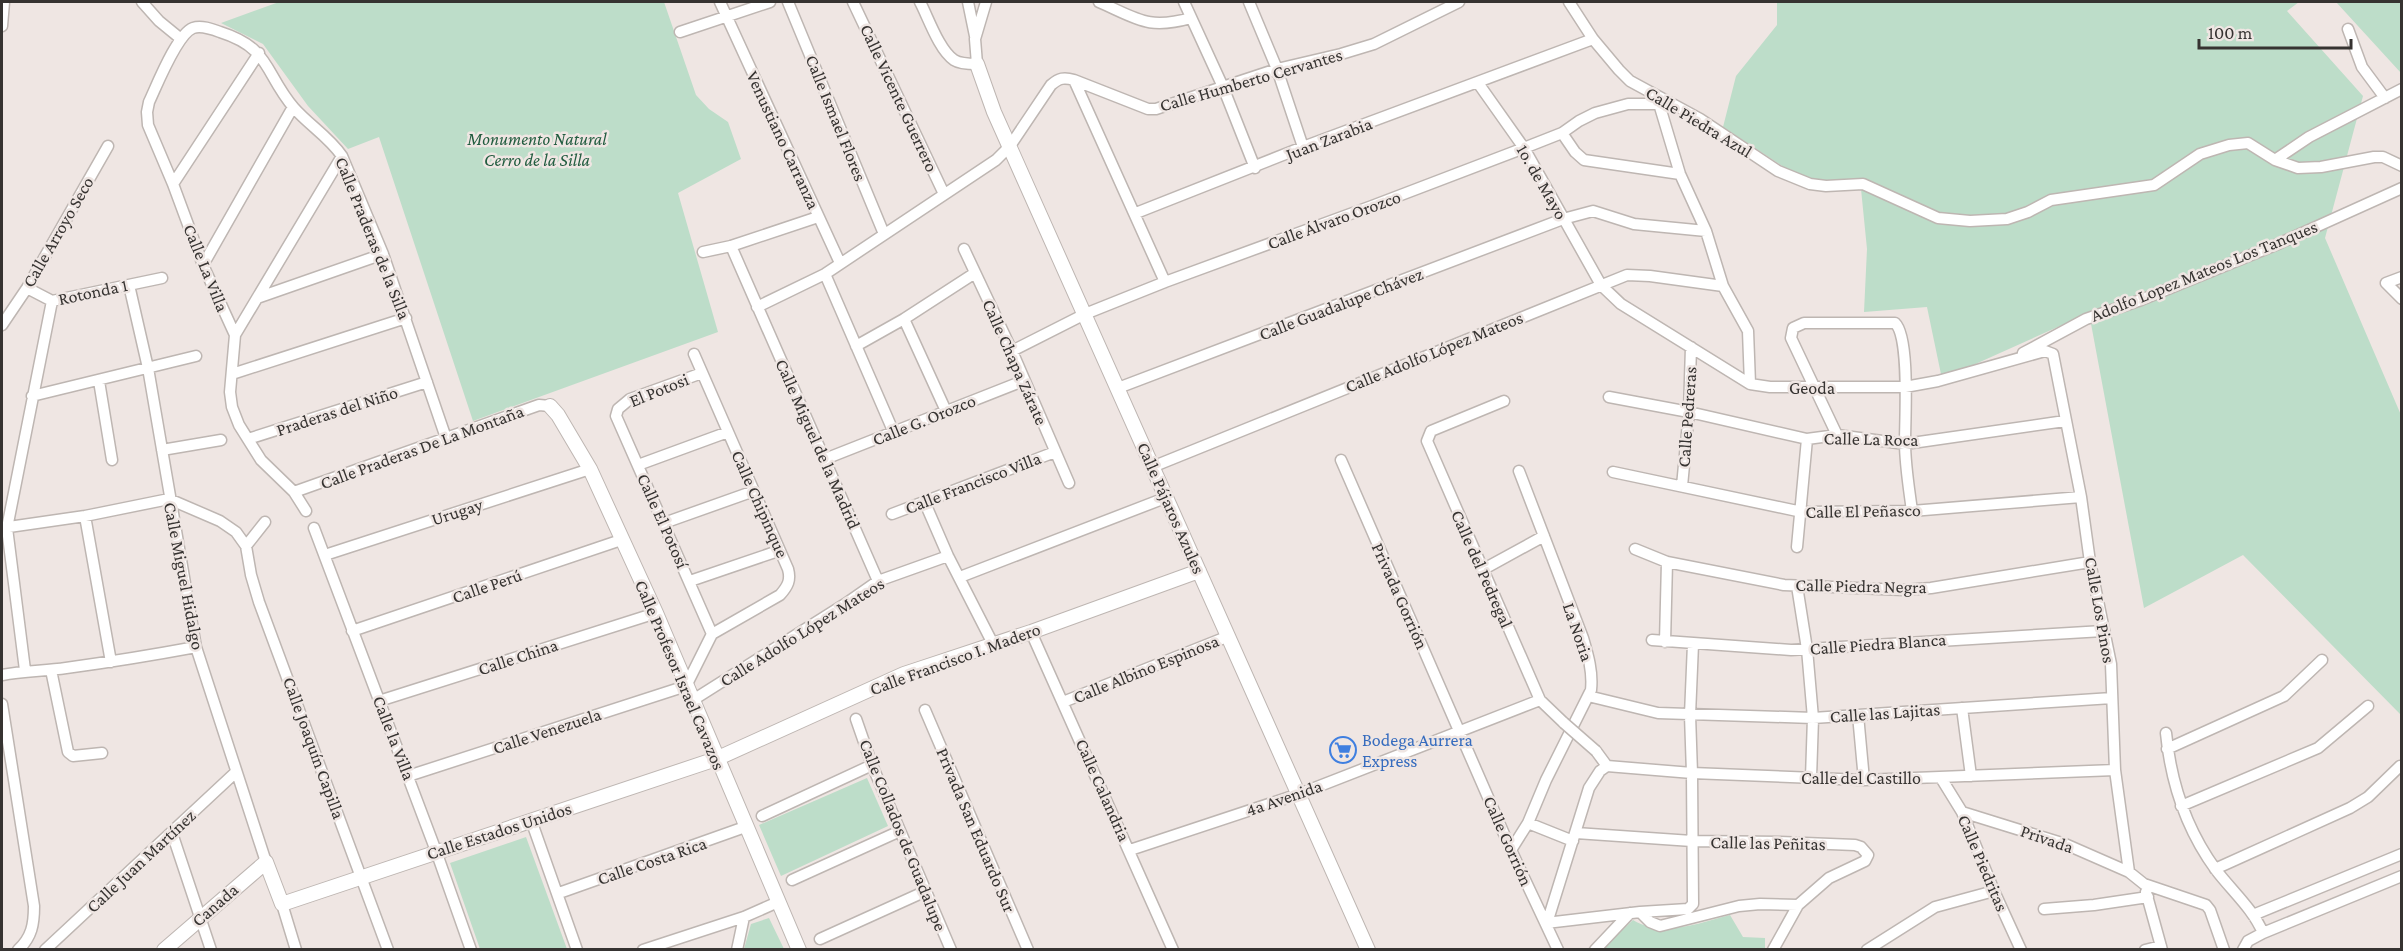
<svg xmlns="http://www.w3.org/2000/svg" width="2403" height="951" viewBox="0 0 2403 951" font-family="'Crimson Pro',serif">
	<style>
		.green { fill: #bdddc9 }
		.lines { fill: none; stroke-linecap: round; stroke-linejoin: round }
		.minor-casing { stroke: #beb6b2; stroke-width: 13 }
		.tertiary-casing { stroke: #beb6b2; stroke-width: 16 }
		.minor { stroke: #fff; stroke-width: 10 }
		.tertiary { stroke: #fff; stroke-width: 14 }
		.minor-bridge-casing { stroke: #beb6b2; stroke-width: 13; stroke-linecap: butt }
		.minor-bridge { stroke: #fff; stroke-width: 10 }
		.labels { text-anchor: middle; stroke-width: 5; stroke-linejoin: round; paint-order: stroke }
		.street-label { font-size: 18px; fill: #363331; stroke: #efe6e3 }
		.park-label { font-size: 18px; font-style: italic; fill: #215c3f; stroke: #efe6e3 }
		.shop-label { font-size: 18px; fill: #366cbe; stroke: #efe6e3; text-anchor: start }
	</style>
	<rect width="100%" height="100%" fill="#efe6e3"/>
	<path class="green" d="M279,2H664L696,95L709,109L728,122L741,159L678,193L718,332L473,421L379,137L348,149L308,106L263,44L221,23Z
		M1777,2H2299L2287,11L2363,96L2325,238L2401,415V715L2243,555L2144,608L2089,313L1942,379L1927,307L1864,312L1867,249L1861,189L1799,177L1723,127L1736,76L1777,25Z
		M2336,2H2401V73Z
		M867,778L888,826L781,876L759,825Z
		M526,837L567,949H480L450,863Z
		M1730,915L1743,937L1765,938V949L1601,950L1633,920C1663,938 1699,923 1730,915Z
		M769,918L784,949H744L751,924Z"/>
	<g class="lines">
		<defs>
			<path id="minor" d="M142,2L159,21L181,39
				M720,2L840,263
				M788,2L884,234
				M853,2L944,194
				M920,2C928,17 939,50 954,60C960,64 970,64 977,64L975,39L986,2
				M968,2L975,36
				M1099,2C1138,19 1148,30 1191,18
				M1184,2L1223,87L1255,168
				M1249,2L1277,69L1303,147
				M1569,2L1593,39L1619,70L1630,81L1700,119L1778,171L1810,184L1826,186L1863,184L1938,218L1970,221L2007,219L2028,212L2051,200L2154,185L2200,154L2229,145L2248,143L2275,160L2298,168L2321,167L2374,157H2383L2402,166
				M2,26L4,2
				M2348,29L2362,67L2385,98
				M680,32L770,2
				M1074,80L1165,282
				M1478,83L1524,148L1601,285L1621,304L1750,384L1770,387H1905L1938,381L2045,351L2053,354L2081,497L2090,562L2111,664L2115,770L2129,872
				M1657,97L1680,174L1706,231L1723,286L1748,331L1750,384
				M1562,133L1575,152L1584,160L1680,174
				M2275,160L2309,137L2402,89
				M173,184L259,53
				M1136,213L1303,147L1593,39
				M731,246L878,581
				M964,249L1012,351L1069,483
				M703,252L731,246L818,217
				M203,265L293,107
				M825,274L894,433
				M2402,277L2386,283L2402,299
				M129,285L148,368L196,647L266,862
				M27,288L52,301L162,278
				M257,298L383,254
				M757,307L825,274L996,160L1010,146L1051,85C1059,78 1064,77 1074,80L1148,109H1156L1277,69L1341,54L1374,44L1459,2
				M904,319L946,411
				M2,325L27,288L108,146
				M235,335L342,156
				M856,346L904,319L975,273
				M1012,351L1085,314L1165,282L1372,206L1524,148L1562,133L1579,121L1595,113L1628,104H1659
				M2023,353L2086,319L2141,300L2278,244L2402,188
				M702,373L630,399L618,409L616,416L712,634
				M232,374L406,318
				M99,381L112,460
				M1118,388L1563,219L1593,211L1634,224L1706,231
				M32,396L196,356
				M1609,397L1689,412L1807,439L1837,435L1905,444L2065,421
				M1504,401L1431,431L1427,441L1540,700
				M1837,435L1791,338L1793,328L1804,323H1895C1910,337 1905,419 1905,442C1905,465 1909,488 1912,511
				M248,439L427,382
				M162,450L221,440
				M825,459L1023,381
				M1341,460L1511,850L1558,950
				M638,465L728,432
				M1152,467L1627,275L1650,276L1723,286
				M1519,471L1583,638C1588,655 1593,672 1591,690L1546,780L1528,823
				M1613,472L1802,512L1912,511L2081,497
				M1682,486L1689,412L1691,347
				M294,492L539,405L550,406
				M925,503L948,556L993,644
				M306,511L294,492L261,460L239,425L232,407L230,392L235,335L203,265L173,184L148,125L147,112L149,102C157,85 177,34 193,28C201,25 212,29 220,32C271,48 264,73 294,108C309,125 329,137 342,156L383,254L446,438
				M892,514L1055,452
				M85,516L111,662
				M664,523L754,491
				M2,528L85,516L169,499L220,521L236,532L246,546L265,522
				M314,528L436,851L471,950
				M246,546L251,575L259,602L388,950
				M1797,547L1807,439
				M1635,549L1667,562L1784,585L1904,590L1931,588L2090,562
				M325,555L590,469
				M1482,570L1544,536
				M960,577L1165,498
				M690,581L778,551
				M1797,586L1807,649L1813,718L1811,778
				M352,631L621,540
				M1031,632L1173,950
				M1652,640L1791,650L2103,631
				M1665,642L1667,562
				M25,670L7,528L52,301
				M51,670L68,752L73,756L102,753
				M2,675C23,671 45,671 66,668C110,662 153,655 196,647
				M1588,696L1658,713L1813,718L2112,698
				M693,700L845,604L878,581L948,556
				M379,701L656,613
				M1063,702L1229,636
				M2,704L34,906C34,924 32,937 18,950
				M1962,708L1971,776
				M925,710L1028,950
				M1858,715L1864,780
				M856,719L872,765L951,950
				M2166,733C2171,784 2186,829 2216,870C2232,891 2253,909 2263,933
				M2167,749L2284,696L2322,660
				M1607,766L1692,773L1864,780L2115,770
				M408,776L686,686L712,634L780,595C788,586 791,580 788,569L694,354
				M1941,778L1962,812L1994,891L2021,950
				M2181,806L2318,748L2368,706
				M1962,812L2065,844L2129,872L2144,884L2206,905L2210,910L2224,950
				M762,816L872,765
				M531,820L577,950
				M172,833L211,950
				M1576,833L1692,841L1780,842L1855,845L1861,847L1868,855L1865,861L1829,878L1798,905L1773,950
				M1130,850L1299,794L1540,700L1564,723
				M1511,850L1528,823L1573,841
				M2215,869L2350,808L2368,797L2400,766
				M792,880L900,831
				M2146,892L2162,950
				M559,893L745,827
				M282,904L296,950
				M2044,909L2094,905L2148,897
				M1640,912L1650,922L1660,926L1739,906L1760,904L1798,905
				M2253,915L2402,854
				M1546,923L1640,912L1688,909L1693,904L1692,773L1690,715L1693,644
				M1547,923L1589,788L1600,771L1607,766L1596,751
				M820,939L926,891
				M45,950L236,772
				M643,950L744,917L778,902
				M737,950L744,917
				M1595,950L1630,913
				M1867,950L1935,907L1994,891
				M2145,950L2161,946
				M2243,950L2248,941L2263,933L2402,876"/>
			<path id="tertiary" d="M977,64L994,112L1368,950
				M550,406L558,415L590,469L656,613L799,950
				M164,950L266,862L282,904L716,759L904,674L1031,632L1199,571"/>
		</defs>
		<use href="#minor" class="minor-casing"/>
		<use href="#tertiary" class="tertiary-casing"/>
		<use href="#minor" class="minor"/>
		<use href="#tertiary" class="tertiary"/>
		<defs>
			<path id="minor-bridge" d="M1564,723L1596,751"/>
		</defs>
		<use href="#minor-bridge" class="minor-bridge-casing"/>
		<use href="#minor-bridge" class="minor-bridge"/>
	</g>
	<defs>
		<symbol id="supermarket-ring" viewBox="-11 -11 22 22"><circle r="9.5" fill="#efe6e3" stroke="#3f7fe0" stroke-width="1.5"/><path d="M-6-5.5h2.5l.6 2H6L4.5 2H-2.5L-4.4-4H-6ZM-1.5 3.2a1.3 1.3 0 1 0 .1 0ZM3 3.2a1.3 1.3 0 1 0 .1 0Z" fill="#3f7fe0"/></symbol>
	</defs>
	<g fill-rule="evenodd">
		<use href="#supermarket-ring" x="1328" y="735" width="30" height="30"/>
	</g>
	<g class="labels">
		<g class="street-label">
			<text transform="translate(1251 80) rotate(-16)" y="6">Calle Humberto Cervantes</text>
			<text transform="translate(899 98) rotate(65)" y="6">Calle Vicente Guerrero</text>
			<text transform="translate(836 118) rotate(68)" y="6">Calle Ismael Flores</text>
			<text transform="translate(1699 122) rotate(31)" y="6">Calle Piedra Azul</text>
			<text transform="translate(1329 139) rotate(-21)" y="6">Juan Zarabia</text>
			<text transform="translate(783 140) rotate(65)" y="6">Venustiano Carranza</text>
			<text transform="translate(1542 182) rotate(60)" y="6">1o. de Mayo</text>
			<text transform="translate(1334 220) rotate(-20)" y="6">Calle Álvaro Orozco</text>
			<text transform="translate(58 232) rotate(-60)" y="6">Calle Arroyo Seco</text>
			<text transform="translate(373 238) rotate(68)" y="6">Calle Praderas de la Silla</text>
			<text transform="translate(206 268) rotate(68)" y="6">Calle La Villa</text>
			<text transform="translate(2204 271) rotate(-22)" y="6">Adolfo Lopez Mateos Los Tanques</text>
			<text transform="translate(93 292) rotate(-12)" y="6">Rotonda 1</text>
			<text transform="translate(1341 304) rotate(-21)" y="6">Calle Guadalupe Chávez</text>
			<text transform="translate(1434 352) rotate(-22)" y="6">Calle Adolfo López Mateos</text>
			<text transform="translate(1015 362) rotate(66)" y="6">Calle Chapa Zárate</text>
			<text x="1812" y="394">Geoda</text>
			<text transform="translate(659 390) rotate(-22)" y="6">El Potosi</text>
			<text transform="translate(337 411) rotate(-18)" y="6">Praderas del Niño</text>
			<text transform="translate(1687 417) rotate(-86)" y="6">Calle Pedreras</text>
			<text transform="translate(924 420) rotate(-22)" y="6">Calle G. Orozco</text>
			<text transform="translate(1871 439) rotate(1)" y="6">Calle La Roca</text>
			<text transform="translate(818 444) rotate(66)" y="6">Calle Miguel de la Madrid</text>
			<text transform="translate(422 447) rotate(-20)" y="6">Calle Praderas De La Montaña</text>
			<text transform="translate(973 483) rotate(-21)" y="6">Calle Francisco Villa</text>
			<text transform="translate(760 504) rotate(66)" y="6">Calle Chipinque</text>
			<text transform="translate(1171 508) rotate(66)" y="6">Calle Pájaros Azules</text>
			<text transform="translate(1863 511) rotate(-1)" y="6">Calle El Peñasco</text>
			<text transform="translate(457 512) rotate(-18)" y="6">Urugay</text>
			<text transform="translate(663 521) rotate(66)" y="6">Calle El Potosí</text>
			<text transform="translate(1482 569) rotate(66)" y="6">Calle del Pedregal</text>
			<text transform="translate(184 576) rotate(79)" y="6">Calle Miguel Hidalgo</text>
			<text transform="translate(487 586) rotate(-19)" y="6">Calle Perú</text>
			<text transform="translate(1861 586) rotate(1)" y="6">Calle Piedra Negra</text>
			<text transform="translate(1400 596) rotate(66)" y="6">Privada Gorrión</text>
			<text transform="translate(2100 610) rotate(80)" y="6">Calle Los Pinos</text>
			<text transform="translate(802 632) rotate(-32)" y="6">Calle Adolfo López Mateos</text>
			<text transform="translate(1578 632) rotate(71)" y="6">La Noria</text>
			<text transform="translate(1878 644) rotate(-4)" y="6">Calle Piedra Blanca</text>
			<text transform="translate(518 657) rotate(-18)" y="6">Calle China</text>
			<text transform="translate(955 659) rotate(-20)" y="6">Calle Francisco I. Madero</text>
			<text transform="translate(1146 669) rotate(-22)" y="6">Calle Albino Espinosa</text>
			<text transform="translate(680 675) rotate(67)" y="6">Calle Profesor Israel Cavazos</text>
			<text transform="translate(1885 713) rotate(-4)" y="6">Calle las Lajitas</text>
			<text transform="translate(547 731) rotate(-18)" y="6">Calle Venezuela</text>
			<text transform="translate(394 738) rotate(69)" y="6">Calle la Villa</text>
			<text transform="translate(314 748) rotate(70)" y="6">Calle Joaquín Capilla</text>
			<text x="1861" y="784">Calle del Castillo</text>
			<text transform="translate(1103 790) rotate(66)" y="6">Calle Calandria</text>
			<text transform="translate(1284 798) rotate(-19)" y="6">4a Avenida</text>
			<text transform="translate(976 830) rotate(67)" y="6">Privada San Eduardo Sur</text>
			<text transform="translate(499 831) rotate(-18)" y="6">Calle Estados Unidos</text>
			<text transform="translate(903 835) rotate(68)" y="6">Calle Collados de Guadalupe</text>
			<text transform="translate(2047 839) rotate(19)" y="6">Privada</text>
			<text transform="translate(1508 841) rotate(66)" y="6">Calle Gorrión</text>
			<text transform="translate(1768 843) rotate(1)" y="6">Calle las Peñitas</text>
			<text transform="translate(141 861) rotate(-43)" y="6">Calle Juan Martínez</text>
			<text transform="translate(652 861) rotate(-19)" y="6">Calle Costa Rica</text>
			<text transform="translate(1983 863) rotate(67)" y="6">Calle Piedritas</text>
			<text transform="translate(215 905) rotate(-41)" y="6">Canada</text>
		</g>
		<g class="park-label">
			<text x="537" y="145">Monumento Natural<tspan x="537" dy="21">Cerro de la Silla</tspan></text>
		</g>
		<g class="shop-label">
			<text x="1362" y="746">Bodega Aurrera<tspan x="1362" dy="21">Express</tspan></text>
		</g>
	</g>
	<rect width="2403" height="951" fill="none" stroke="#363331" stroke-width="6"/>
	<path d="M2199 39v9h152v-9" fill="none" stroke="#363331" stroke-width="3"/>
	<text x="2208" y="39" font-size="18" fill="#363331" stroke="#efe6e3" stroke-width="4.5" paint-order="stroke">100 m</text>
</svg>
